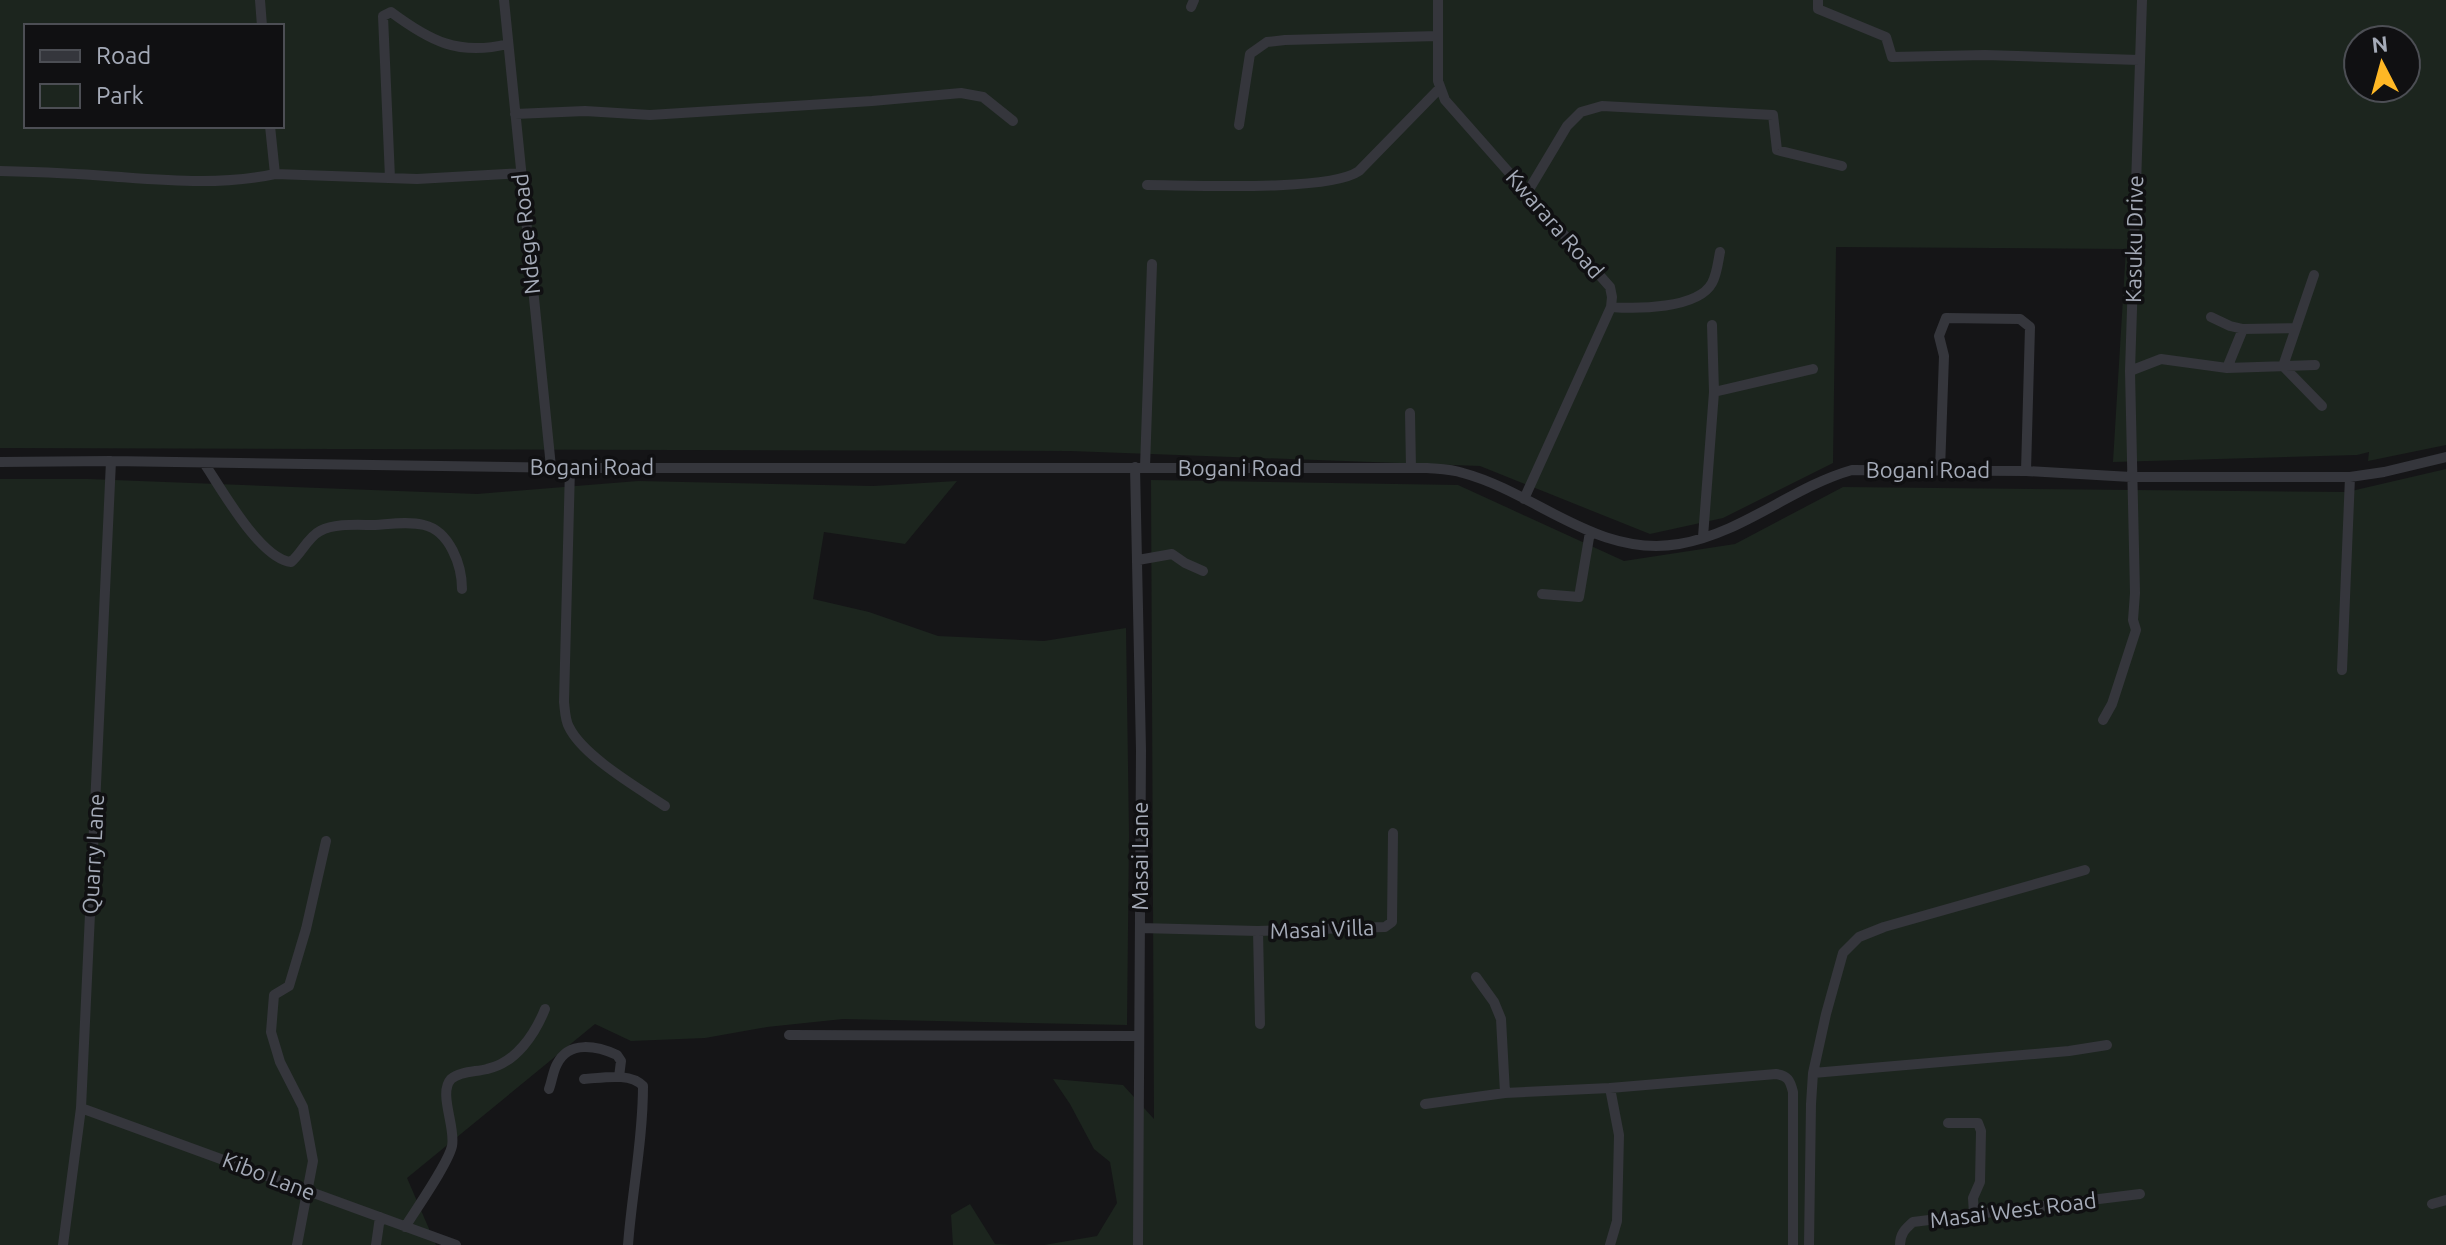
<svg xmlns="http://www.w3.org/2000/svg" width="2446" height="1245" viewBox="0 0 2446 1245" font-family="Ubuntu,sans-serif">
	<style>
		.green { fill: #1c251e; fill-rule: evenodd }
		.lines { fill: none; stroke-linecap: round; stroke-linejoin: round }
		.minor { stroke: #35363c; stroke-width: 10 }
		.labels { text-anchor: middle; stroke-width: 7; stroke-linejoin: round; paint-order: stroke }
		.street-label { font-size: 22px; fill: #a5abb8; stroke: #101012 }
	</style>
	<rect width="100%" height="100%" fill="#151517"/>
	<path class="green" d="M0,0H2446V445L2368,461L2369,452L2357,455L2113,462L2126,249L1836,247L1833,463L1723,518L1650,534L1480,466L1070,451L0,448ZM26,26H282V126H26ZM2358,40H2406V88H2358Z
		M2446,469V1245H1044L1097,1236L1117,1203L1110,1162L1094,1149L1070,1104L1053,1079L1123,1085L1154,1119L1151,480L1458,485L1624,561L1735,544L1843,487L2347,492Z
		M0,479H88L477,494L638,481L873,486L957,481L905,544L824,532L813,599L869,612L938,636L1044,641L1126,628L1129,835L1127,1025L843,1019L767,1027L705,1038L631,1041L595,1024L407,1178L436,1245H0Z
		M970,1204L995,1244L1013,1245H953L951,1215Z"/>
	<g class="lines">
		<path class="minor" d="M260,0L262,26
			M504,0L551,467
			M1438,0V81L1445,100L1610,287L1612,297L1611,307L1524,499
			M1818,0V9L1886,37L1892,57L1985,55L2139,60
			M1191,7L1194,0
			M515,114L585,111L650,115L872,101L961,93L983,97L1013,121
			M1239,125L1250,54L1267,42L1285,40L1438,36
			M0,171C36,172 71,173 106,176C163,180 219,186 275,174L270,126
			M275,174L417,179L521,173
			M390,178L383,16L391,12C430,41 458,56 508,44
			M1147,185C1190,185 1329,192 1359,171L1440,88
			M1527,193L1567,126L1581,112L1602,106L1773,115L1777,150L1842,166
			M2314,275L2283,366L2322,406
			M1611,307C1636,309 1698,309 1712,283C1717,274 1718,262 1720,252
			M2211,317L2230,326L2243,329
			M2227,368L2243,329L2296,328
			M2130,371L2161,359L2227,368L2315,365
			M1714,392L1813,369
			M1410,413L1411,468
			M0,462L111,461L570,468H1427C1438,469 1451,469 1463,473C1537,493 1597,558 1679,544C1743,533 1792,487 1852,470L2026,471L2131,477H2350L2384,472L2446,457
			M204,463C221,488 260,559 291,562C301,554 308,537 320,531C335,523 358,525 375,525C390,524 409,521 424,525C450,531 462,566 462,589
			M1135,467L1141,750L1138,1245
			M1145,467L1152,264
			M570,468L564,702C565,710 565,720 569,727C583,756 638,788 665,806
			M1940,470L1944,356L1939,336L1946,318L2020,319L2030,327L2026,471
			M1703,537L1714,392L1712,325
			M1138,560L1172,554L1185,563L1203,571
			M1542,594L1579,597L1590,532
			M2342,670L2350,477
			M2103,720L2112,704L2136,630L2133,620L2135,593L2130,371L2142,0
			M1140,928L1258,931L1385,927L1392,922L1393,833
			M1258,931L1260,1024
			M1476,977L1494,1002L1501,1019L1505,1093L1610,1088L1776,1074C1788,1076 1790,1080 1793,1092V1245
			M789,1035L1138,1036
			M1813,1073L2069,1051L2107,1045
			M584,1079C602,1078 630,1072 643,1086C643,1140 632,1192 628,1245
			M549,1089C552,1081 553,1071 557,1064C569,1040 597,1046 617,1055L621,1061L619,1077
			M1425,1104L1505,1093
			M81,1108L456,1245
			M1948,1123H1978L1981,1131L1980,1182L1973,1198L1974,1214
			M2432,1204L2446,1200
			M405,1227C416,1209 448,1164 452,1146C456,1127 438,1093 451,1079C460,1071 476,1072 487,1069C516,1063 535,1034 545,1009
			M63,1245L81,1108L111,461
			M297,1245L313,1161L303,1107L280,1062L271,1032L274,995L289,986L306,929L326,841
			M376,1245L380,1217
			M1610,1245L1617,1221L1619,1135L1610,1088
			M1809,1245L1811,1104L1813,1073L1826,1014L1843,953L1859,937L1884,927L2085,870
			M1900,1245C1900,1234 1905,1229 1913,1222L2140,1194"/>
	</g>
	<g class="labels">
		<g class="street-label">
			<text transform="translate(1555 224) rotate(49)" y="8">Kwarara Road</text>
			<text transform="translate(526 234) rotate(-96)" y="8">Ndege Road</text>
			<text transform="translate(2134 239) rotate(-89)" y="8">Kasuku Drive</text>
			<text x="592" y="475">Bogani Road</text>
			<text x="1240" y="476">Bogani Road</text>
			<text x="1928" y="478">Bogani Road</text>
			<text transform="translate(93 854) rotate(-87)" y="8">Quarry Lane</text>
			<text transform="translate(1140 856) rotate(-90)" y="8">Masai Lane</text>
			<text transform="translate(1322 929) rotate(-2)" y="8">Masai Villa</text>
			<text transform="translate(269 1176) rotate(21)" y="8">Kibo Lane</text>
			<text transform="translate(2013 1210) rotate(-7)" y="8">Masai West Road</text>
		</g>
	</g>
	<rect x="24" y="24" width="260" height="104" fill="#101012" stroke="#4c4e54" stroke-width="2"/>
	<rect x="40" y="50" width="40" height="12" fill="#35363c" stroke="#4c4e54" stroke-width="2"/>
	<text x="96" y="64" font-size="24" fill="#a5abb8">Road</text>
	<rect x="40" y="84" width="40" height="24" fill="#1c251e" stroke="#4c4e54" stroke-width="2"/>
	<text x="96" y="104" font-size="24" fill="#a5abb8">Park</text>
	<g transform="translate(2382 64) rotate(354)"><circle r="38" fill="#101012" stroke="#4c4e54" stroke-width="2"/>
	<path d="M0-6L14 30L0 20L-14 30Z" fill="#ffb825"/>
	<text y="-12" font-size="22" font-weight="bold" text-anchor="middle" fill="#a5abb8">N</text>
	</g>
</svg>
